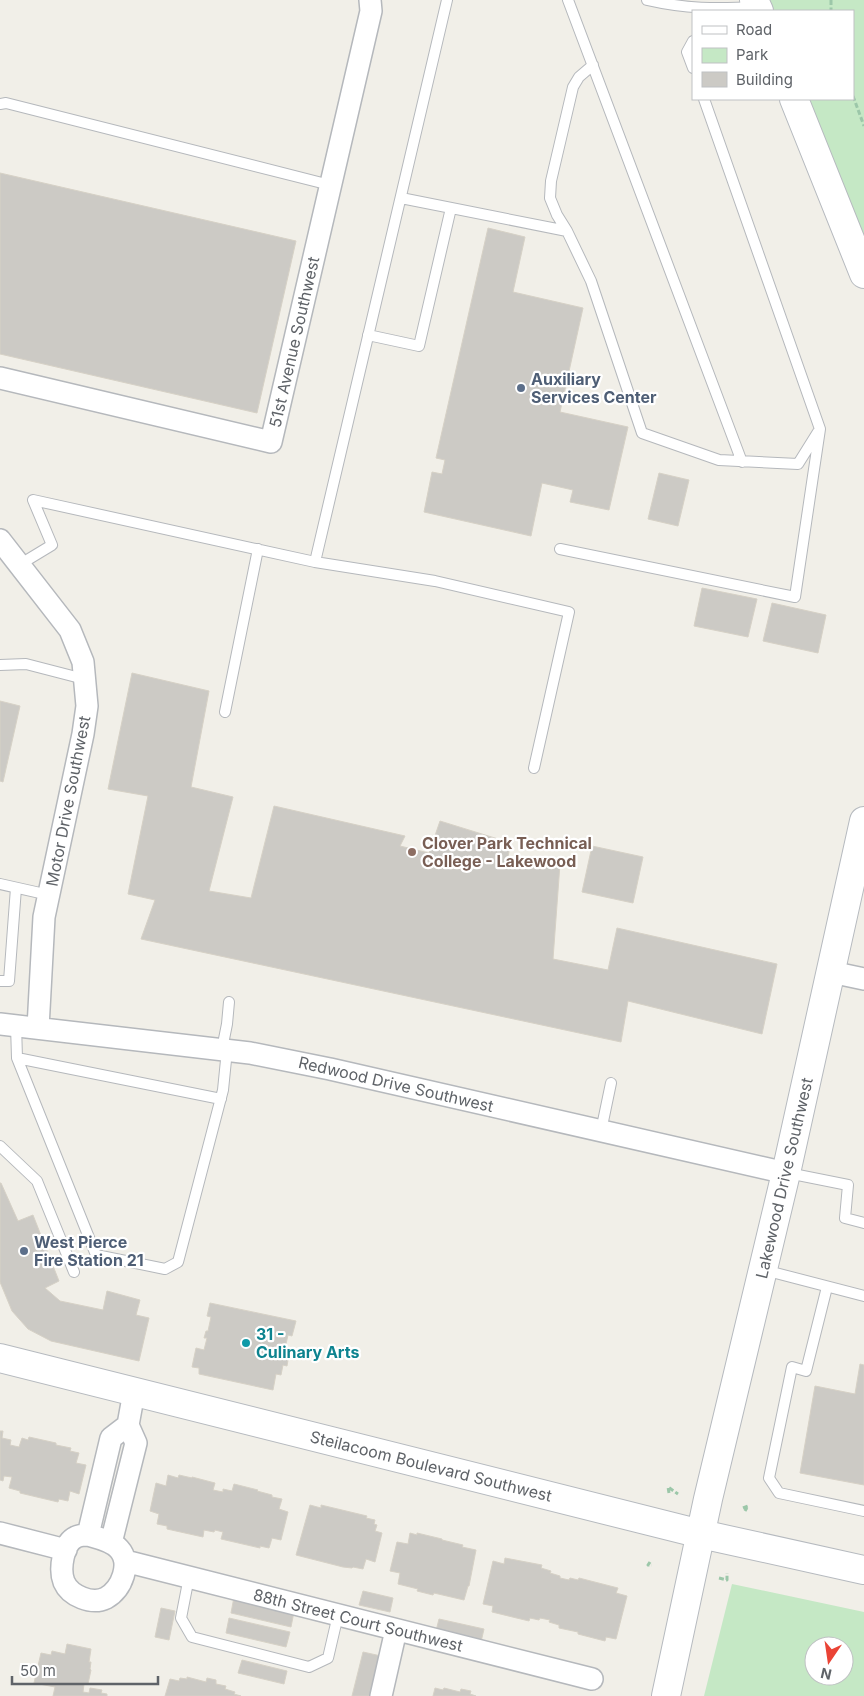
<svg xmlns="http://www.w3.org/2000/svg" width="864" height="1696" viewBox="0 0 864 1696" font-family="Inter,sans-serif">
	<style>
		.green { fill: #c5e8c5; fill-rule: evenodd }
		.building { fill: #cccac5; stroke: #d6d1c6 }
		.lines { fill: none; stroke-linecap: round; stroke-linejoin: round }
		.lane-casing { stroke: #b5b8bc; stroke-width: 12 }
		.street-casing { stroke: #b5b8bc; stroke-width: 24 }
		.secondary-casing { stroke: #b6babf; stroke-width: 30 }
		.path { stroke: #9cc7a9; stroke-width: 3; stroke-dasharray: 5 2.5; stroke-linecap: butt }
		.lane { stroke: #fff; stroke-width: 10 }
		.street { stroke: #fff; stroke-width: 21 }
		.secondary { stroke: #fff; stroke-width: 28 }
		.service-dot { fill: #5c6f8a; stroke: #fff; stroke-width: 2 }
		.education-dot { fill: #8d6e63; stroke: #fff; stroke-width: 2 }
		.culture-dot { fill: #0f9aa8; stroke: #fff; stroke-width: 2 }
		.labels { text-anchor: middle; stroke-width: 4.5; stroke-linejoin: round; paint-order: stroke }
		.street-label { font-size: 16px; fill: #5f6368; stroke: #fff }
		.service-label { font-size: 16px; font-weight: bold; fill: #4e5e75; stroke: #fff; text-anchor: start }
		.education-label { font-size: 16px; font-weight: bold; fill: #785e54; stroke: #fff; text-anchor: start }
		.culture-label { font-size: 16px; font-weight: bold; fill: #0d838f; stroke: #fff; text-anchor: start }
	</style>
	<rect width="100%" height="100%" fill="#f1efe8"/>
	<path class="green" d="M754,0H864V274L794,99H853V11H759Z
		M732,1584L864,1612V1696H704ZM814,1646H844V1676H814Z"/>
	<path class="building" d="M0,173L296,241L257,413L0,354Z
		M488,228L525,237L513,292L583,308L560,412L628,427L609,510L570,502L573,490L542,483L531,536L424,512L432,472L442,474L445,460L436,458Z
		M659,473L689,480L678,526L648,519Z
		M702,588L757,599L748,637L694,626Z
		M772,603L826,615L818,653L763,641Z
		M132,673L209,691L191,787L233,797L209,891L251,898L274,806L405,836L400,846L429,853L440,821L511,843L507,861L560,864L553,959L608,970L617,928L777,964L762,1034L628,1001L621,1042L141,939L155,900L128,894L148,796L108,789Z
		M0,701L20,706L3,782L0,781Z
		M592,846L643,857L633,903L582,892Z
		M0,1183H1L18,1221L33,1215L59,1281L45,1288L60,1301L103,1310L107,1291L140,1300L136,1315L149,1318L139,1361L51,1341L28,1329L12,1311L0,1282Z
		M210,1303L296,1321L292,1336L288,1335L284,1353L289,1354L287,1366L283,1365L281,1375L276,1374L273,1390L199,1374V1368L192,1367L196,1348L204,1350L207,1338H204L206,1331H208L211,1317L207,1316Z
		M860,1364L864,1365V1485L800,1473L815,1386L855,1394Z
		M0,1431H3L2,1438L11,1440L10,1445L19,1447L22,1438L28,1440L29,1437L56,1443V1445L71,1448L70,1451L79,1453L76,1463L86,1465L79,1494L70,1491L68,1501L59,1499L58,1502L20,1493V1491L9,1488L12,1477L4,1476L3,1481L0,1480Z
		M168,1475L178,1478L179,1475L192,1478V1477L215,1483L213,1490L223,1492V1489L232,1491L234,1484L258,1490L257,1491L272,1495V1497L282,1499L279,1509L288,1512L281,1540L272,1538L269,1548L260,1546V1548L221,1539L223,1532L215,1530L214,1532L204,1530L203,1537L167,1529V1526L157,1524L159,1514L150,1511L156,1483L166,1486Z
		M310,1505L321,1508V1505L367,1516L366,1518L375,1520L374,1524L377,1525L375,1531L382,1533L375,1562L366,1559L363,1569L353,1567L352,1568L343,1567L296,1555Z
		M410,1533L417,1535V1533L442,1539V1540L463,1545L462,1547L476,1550L469,1586H468L464,1600L434,1593L433,1595L417,1591L418,1589L398,1584L400,1573L390,1571L397,1542L408,1544Z
		M505,1558L542,1565L541,1568L551,1571L550,1573L560,1576V1578L569,1580L570,1578L578,1580L579,1578L618,1588L616,1593L627,1596L616,1639L606,1637L605,1641L578,1634V1632L559,1628V1625L549,1622L550,1620L540,1618L539,1620L530,1618L529,1621L492,1612L493,1606L483,1604L493,1561L504,1564Z
		M363,1591L393,1598L390,1612L359,1605Z
		M234,1597L294,1612L291,1627L231,1613Z
		M161,1608L175,1611L169,1640L155,1637Z
		M229,1618L290,1632L286,1647L226,1633Z
		M439,1619L484,1629L481,1642L436,1631Z
		M67,1644L91,1649L89,1662H91L90,1669L91,1670L88,1684H84L83,1692L89,1693L90,1688L102,1690L101,1693L107,1694V1696H53L55,1687L34,1683L41,1653L51,1655L52,1651L65,1654Z
		M363,1652L381,1656L372,1696H352Z
		M242,1660L287,1671L284,1684L238,1673Z
		M187,1677L206,1682L207,1678L216,1680V1684L226,1686L225,1689L235,1692L234,1694L241,1696H165L170,1679L179,1681L180,1678L187,1679Z
		M435,1688L443,1690L444,1688L460,1692L461,1689L471,1691L470,1694L476,1696H433Z"/>
	<g class="lines">
		<defs>
			<path id="lane" d="M568,0L742,462
				M647,0C686,9 716,9 756,7
				M693,41L687,52L693,68
				M0,104L6,103L330,185
				M401,198L567,231L591,281L642,433L719,460L798,464L818,432
				M567,231L557,215L550,198L551,181L573,87L579,77L593,65
				M368,335L419,346L451,208
				M560,549L795,597L820,429L704,99
				M315,562L435,581L569,612L534,768
				M19,565L52,545L33,500L315,562L447,0
				M0,665L26,664L84,679
				M225,712L258,549
				M0,884L49,895
				M0,981H9L16,888
				M16,1025L17,1058L96,1255L165,1269L178,1262L223,1090L227,1050
				M222,1049L227,1024L229,1002
				M17,1058L221,1099
				M601,1131L611,1083
				M0,1146L37,1181L74,1272
				M788,1173L848,1185L845,1218L864,1223
				M764,1270L864,1296
				M827,1287L806,1371L792,1367L769,1478L779,1493L864,1511
				M189,1577L181,1618L192,1637L309,1667L328,1658L338,1615"/>
			<path id="street" d="M0,378L271,442L371,11L370,0
				M0,540L70,630L83,662L87,706L83,734L44,917L38,1028
				M831,972L864,979
				M0,1024L250,1053L330,1069L786,1173
				M0,1533L66,1550
				M88,1535C98,1538 111,1540 119,1549C132,1563 122,1589 106,1598C92,1605 70,1596 64,1582C59,1569 63,1543 76,1537C80,1535 84,1535 88,1535Z
				M88,1535L111,1438L128,1425
				M111,1543L136,1443L128,1425L134,1392
				M125,1561L592,1679
				M381,1696L396,1630"/>
			<path id="secondary" d="M754,0L759,11
				M794,99L864,274
				M0,1358L701,1534L864,1570
				M666,1696L708,1499L786,1173L864,821"/>
		</defs>
		<use href="#lane" class="lane-casing"/>
		<use href="#street" class="street-casing"/>
		<use href="#secondary" class="secondary-casing"/>
		<path class="path" d="M831,0V11
			M853,96L864,126
			M669,1493L668,1487L678,1494
			M743,1508L748,1506L745,1511
			M650,1562L648,1565H652
			M719,1578L727,1580V1573"/>
		<use href="#lane" class="lane"/>
		<use href="#street" class="street"/>
		<use href="#secondary" class="secondary"/>
	</g>
	<g class="service-dot">
		<circle cx="521" cy="388" r="5"/>
		<circle cx="24" cy="1251" r="5"/>
	</g>
	<circle class="education-dot" cx="412" cy="852" r="5"/>
	<circle class="culture-dot" cx="246" cy="1343" r="5"/>
	<g class="labels">
		<g class="street-label">
			<text transform="translate(294 342) rotate(-77)" y="6">51st Avenue Southwest</text>
			<text transform="translate(68 801) rotate(-79)" y="6">Motor Drive Southwest</text>
			<text transform="translate(396 1084) rotate(13)" y="6">Redwood Drive Southwest</text>
			<text transform="translate(784 1178) rotate(-77)" y="6">Lakewood Drive Southwest</text>
			<text transform="translate(431 1466) rotate(14)" y="6">Steilacoom Boulevard Southwest</text>
			<text transform="translate(358 1620) rotate(14)" y="6">88th Street Court Southwest</text>
		</g>
		<g class="service-label">
			<text x="531" y="385">Auxiliary<tspan x="531" dy="18">Services Center</tspan></text>
			<text x="34" y="1248">West Pierce<tspan x="34" dy="18">Fire Station 21</tspan></text>
		</g>
		<g class="education-label">
			<text x="422" y="849">Clover Park Technical<tspan x="422" dy="18">College - Lakewood</tspan></text>
		</g>
		<g class="culture-label">
			<text x="256" y="1340">31 -<tspan x="256" dy="18">Culinary Arts</tspan></text>
		</g>
	</g>
	<rect x="692" y="10" width="162" height="90" fill="#ffffff" stroke="#bfc1c3"/>
	<rect x="702" y="26" width="25" height="8" fill="#ffffff" stroke="#bfc1c3"/>
	<text x="736" y="35" font-size="15" fill="#5f6368">Road</text>
	<rect x="702" y="48" width="25" height="15" fill="#c5e8c5" stroke="#bfc1c3"/>
	<text x="736" y="60" font-size="15" fill="#5f6368">Park</text>
	<rect x="702" y="72" width="25" height="15" fill="#cccac5" stroke="#bfc1c3"/>
	<text x="736" y="85" font-size="15" fill="#5f6368">Building</text>
	<g transform="translate(829 1661) rotate(193)"><circle r="24" fill="#ffffff" stroke="#bfc1c3"/>
	<path d="M0-4L9 19L0 12L-9 19Z" fill="#ea4335"/>
	<text y="-8" font-size="14" font-weight="bold" text-anchor="middle" fill="#5f6368">N</text>
	</g>
	<path d="M12 1676v8h146v-8" fill="none" stroke="#5f6368" stroke-width="2.5"/>
	<text x="20" y="1676" font-size="15" fill="#5f6368" stroke="#ffffff" stroke-width="4" paint-order="stroke">50 m</text>
</svg>
